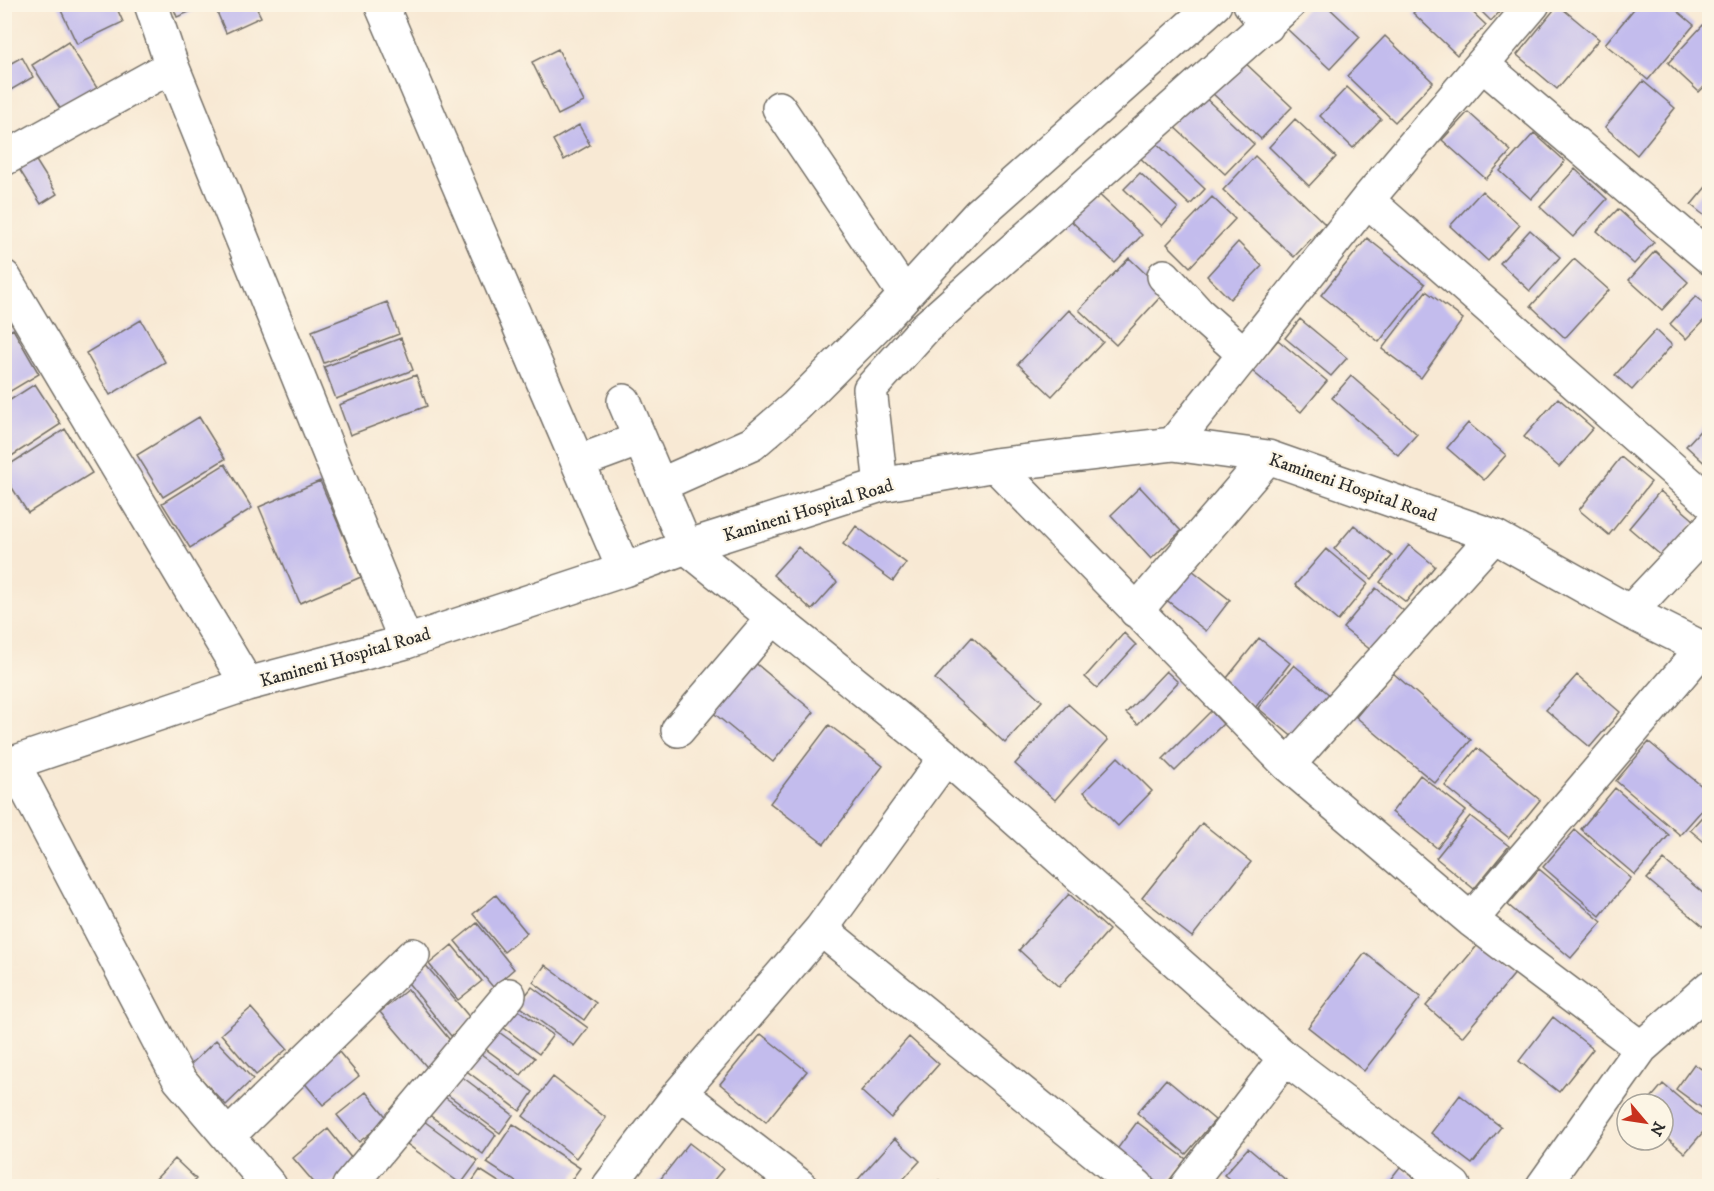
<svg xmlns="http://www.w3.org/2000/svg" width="1714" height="1191" viewBox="0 0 1714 1191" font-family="'IM FELL DW Pica',serif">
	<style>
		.building { fill: #c3bced }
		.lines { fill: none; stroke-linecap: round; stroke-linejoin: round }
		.minor-casing { stroke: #736e66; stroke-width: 36 }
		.minor { stroke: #fff; stroke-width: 33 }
		.labels { text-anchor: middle; stroke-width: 4.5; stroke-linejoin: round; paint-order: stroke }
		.street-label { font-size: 18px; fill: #2b2b2b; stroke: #fcf5e5 }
	</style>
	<rect width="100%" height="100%" fill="#fcf5e5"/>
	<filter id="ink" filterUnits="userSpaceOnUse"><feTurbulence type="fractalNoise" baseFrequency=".0167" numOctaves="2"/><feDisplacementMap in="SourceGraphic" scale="12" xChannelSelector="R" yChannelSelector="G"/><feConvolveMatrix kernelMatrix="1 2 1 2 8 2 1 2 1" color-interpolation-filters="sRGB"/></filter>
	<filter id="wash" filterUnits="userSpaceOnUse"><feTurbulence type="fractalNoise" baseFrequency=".008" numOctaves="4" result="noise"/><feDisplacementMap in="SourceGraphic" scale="24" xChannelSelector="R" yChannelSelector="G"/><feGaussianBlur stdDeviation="1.35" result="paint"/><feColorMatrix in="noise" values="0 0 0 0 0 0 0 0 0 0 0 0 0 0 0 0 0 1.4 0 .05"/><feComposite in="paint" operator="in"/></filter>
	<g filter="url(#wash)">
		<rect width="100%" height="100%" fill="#f8e9d4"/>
		<g id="blocks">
			<path class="building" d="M58,4H115L123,22L77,44Z
				M172,4H206V5L177,17Z
				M1311,4H1325L1360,37L1330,69L1287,29Z
				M1422,4H1464L1486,25L1457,55L1413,13Z
				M1474,4H1507L1491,21Z
				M1638,4H1669L1694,25L1648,80L1605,44Z
				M235,5H255L261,17L226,33L217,12Z
				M1558,5L1599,39L1557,89L1517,55Z
				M1703,25L1710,31V81L1699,92L1668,63Z
				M1385,36L1433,82L1395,122L1347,76Z
				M68,42L97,88L61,110L32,65Z
				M558,49L584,102L558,115L532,62Z
				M22,57L33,77L4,94V67Z
				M1241,59L1292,107L1261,139L1211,92Z
				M1643,81L1675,108L1637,155L1605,127Z
				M1347,87L1381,119L1353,148L1320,116Z
				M1200,93L1254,144L1225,174L1171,124Z
				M1468,112L1511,151L1486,179L1442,140Z
				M1295,119L1336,157L1309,186L1269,147Z
				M579,125L590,145L564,160L553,140Z
				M1534,133L1565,161L1531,199L1500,171Z
				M1150,137L1205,189L1190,205L1135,153Z
				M1255,156L1325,224L1294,257L1223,190Z
				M35,159L57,194L41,204L19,169Z
				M1575,169L1607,199L1573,237L1540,207Z
				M1140,173L1178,208L1162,226L1124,189Z
				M1710,182V220L1691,205Z
				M1091,187L1142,235L1115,263L1065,215Z
				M1482,191L1520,225L1488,261L1450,226Z
				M1212,197L1235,219L1190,267L1167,244Z
				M1618,209L1654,242L1634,264L1597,231Z
				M1530,230L1560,257L1530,291L1500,263Z
				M1367,238L1425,284L1379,342L1321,295Z
				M1238,242L1262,266L1230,299L1207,276Z
				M1655,251L1688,282L1662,310L1629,280Z
				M1129,258L1165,292L1116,345L1079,310Z
				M1574,259L1609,290L1565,338L1531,306Z
				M1426,291L1463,319L1421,378L1382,349Z
				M1696,296L1710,309V314L1686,339L1670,324Z
				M387,302L399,334L324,363L312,331Z
				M1069,310L1103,342L1052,396L1018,364Z
				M1300,319L1347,358L1331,376L1285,338Z
				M141,320L165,362L110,395L86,353Z
				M13,329L39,374L4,395V334Z
				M1656,330L1672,345L1632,390L1615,375Z
				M401,338L413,370L336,399L324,367Z
				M1278,340L1327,381L1301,412L1252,371Z
				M416,375L427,406L350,435L339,405Z
				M1351,376L1417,434L1398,455L1332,398Z
				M35,384L61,424L4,461V404Z
				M1558,398L1593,428L1559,467L1524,437Z
				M199,417L225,459L163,497L137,455Z
				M1710,420V468L1686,446Z
				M1468,423L1506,455L1484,480L1447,448Z
				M65,429L92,473L28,513L4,475V468Z
				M1621,457L1651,482L1609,535L1579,510Z
				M225,464L252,508L190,548L162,503Z
				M320,481L361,577L300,603L259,507Z
				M1140,487L1181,531L1151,559L1111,515Z
				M1660,491L1695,521L1664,558L1629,528Z
				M1354,525L1392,556L1372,579L1334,549Z
				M856,526L906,563L893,581L843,544Z
				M1409,545L1435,566L1406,602L1380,582Z
				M798,547L837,582L812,610L773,575Z
				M1326,549L1368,584L1338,621L1295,585Z
				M1183,563L1230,600L1206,631L1159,594Z
				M1376,588L1404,611L1372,651L1343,628Z
				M1124,633L1136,645L1097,688L1085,677Z
				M972,637L1042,701L1005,743L935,679Z
				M1259,638L1290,663L1255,708L1223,683Z
				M753,661L814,712L773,762L711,711Z
				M1294,665L1331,696L1295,739L1258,708Z
				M1166,671L1178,682L1138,724L1126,713Z
				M1393,673L1471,740L1435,783L1356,717Z
				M1577,675L1620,712L1590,747L1546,710Z
				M1068,704L1108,740L1055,800L1015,764Z
				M1211,711L1223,724L1175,771L1163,759Z
				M829,725L883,766L824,844L770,803Z
				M1649,742L1710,793V801L1680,835L1616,781Z
				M1477,748L1540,800L1509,838L1445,786Z
				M1118,757L1152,791L1118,826L1084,792Z
				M1420,775L1466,811L1437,848L1392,812Z
				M1615,788L1669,835L1635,875L1581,829Z
				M1710,808V847L1690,830Z
				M1470,816L1509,846L1474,889L1436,858Z
				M1202,823L1251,862L1192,937L1142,898Z
				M1575,830L1631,878L1600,916L1543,867Z
				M1664,860L1710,899V932L1647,879Z
				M1539,869L1602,922L1571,958L1508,905Z
				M1069,894L1109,930L1059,987L1019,950Z
				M496,895L527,933L504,952L473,914Z
				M477,923L514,969L493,987L455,941Z
				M1481,941L1517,971L1462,1037L1426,1006Z
				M452,945L482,981L458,1000L429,964Z
				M1365,953L1421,997L1364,1071L1308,1027Z
				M424,963L471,1019L451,1036L405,979Z
				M545,965L596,1003L584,1020L533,982Z
				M532,987L588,1028L574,1046L518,1005Z
				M408,989L458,1050L431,1072L380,1012Z
				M514,1007L553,1035L539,1054L500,1025Z
				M251,1008L287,1049L256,1075L221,1034Z
				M1553,1017L1593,1049L1559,1092L1519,1061Z
				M496,1030L535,1058L521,1075L483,1047Z
				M761,1034L807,1071L766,1122L720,1084Z
				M909,1037L939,1064L891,1118L861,1091Z
				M216,1040L253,1079L226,1105L189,1066Z
				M334,1046L359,1076L323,1105L298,1075Z
				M477,1051L533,1092L520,1111L464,1069Z
				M1694,1064L1710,1075V1114L1676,1089Z
				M461,1076L513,1115L500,1133L448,1095Z
				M553,1077L606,1118L576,1158L523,1116Z
				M1166,1079L1215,1120L1186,1154L1137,1113Z
				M1663,1084L1710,1124L1685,1153L1663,1134V1104H1646Z
				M366,1092L388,1119L359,1142L337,1115Z
				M442,1095L496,1135L483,1154L428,1114Z
				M1460,1095L1501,1127L1472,1164L1431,1133Z
				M424,1121L478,1161L461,1184L407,1144Z
				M1137,1122L1186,1159L1165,1186H1162L1115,1152Z
				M513,1124L580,1168L567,1186H522L487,1163Z
				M328,1129L356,1164L328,1186H317L293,1158Z
				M895,1138L920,1161L897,1186H854L853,1185Z
				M689,1143L723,1169L709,1186H655Z
				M1248,1148L1293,1186H1238L1224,1175Z
				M175,1159L196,1179L189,1186H149Z
				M1400,1167L1426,1186H1385Z
				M480,1170L505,1186H469Z
				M939,1180L947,1186H933Z"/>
		</g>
	</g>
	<g filter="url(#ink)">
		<use href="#blocks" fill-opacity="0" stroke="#736e66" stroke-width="1.5"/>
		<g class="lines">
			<defs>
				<path id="minor" d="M151,4L172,66L406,642
					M381,4L624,570
					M1250,4L1267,26
					M1483,65L1710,258
					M779,108L905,295
					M4,159L172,66
					M1367,200L1710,502
					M1164,276L1198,313L1244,354
					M4,277L247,684
					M624,401L686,547L946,757L1285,1058L1454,1186
					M1173,444L1367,200L1533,4
					M578,462L640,439
					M995,465L1288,765L1494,536
					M660,485L752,444L796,406L885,317L979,214L1215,4
					M881,485L870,389L925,328L1289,4
					M1136,611L1268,457
					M1630,612L1710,527
					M678,730L773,618
					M13,763L179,1079L270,1186
					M1288,765L1471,920L1641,1048
					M4,766L247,684L406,642L624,570L686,547L881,485L995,465L1173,444L1268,457L1494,536L1630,612L1710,652
					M1471,920L1703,648
					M821,929L1137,1186
					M680,1093L800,1186
					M228,1136L413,955
					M349,1186L509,995
					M609,1186L680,1093L821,929L946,757
					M1187,1186L1285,1058
					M1543,1186L1641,1048L1710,987"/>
			</defs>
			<use href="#minor" class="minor-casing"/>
			<use href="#minor" class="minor"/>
		</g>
	</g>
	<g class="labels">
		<g class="street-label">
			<text transform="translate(1353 487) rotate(19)" y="6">Kamineni Hospital Road</text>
			<text transform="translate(808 510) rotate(-17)" y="6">Kamineni Hospital Road</text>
			<text transform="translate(345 657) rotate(-16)" y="6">Kamineni Hospital Road</text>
		</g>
	</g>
	<rect width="1714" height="1191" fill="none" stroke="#fcf5e5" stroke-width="24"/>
	<g transform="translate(1645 1122) rotate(119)"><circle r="28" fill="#fcf5e5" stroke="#a8a49b" stroke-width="1.5"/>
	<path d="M0-4.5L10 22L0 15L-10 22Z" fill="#c8321e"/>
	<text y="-9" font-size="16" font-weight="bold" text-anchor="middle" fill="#2b2b2b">N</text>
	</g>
</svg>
